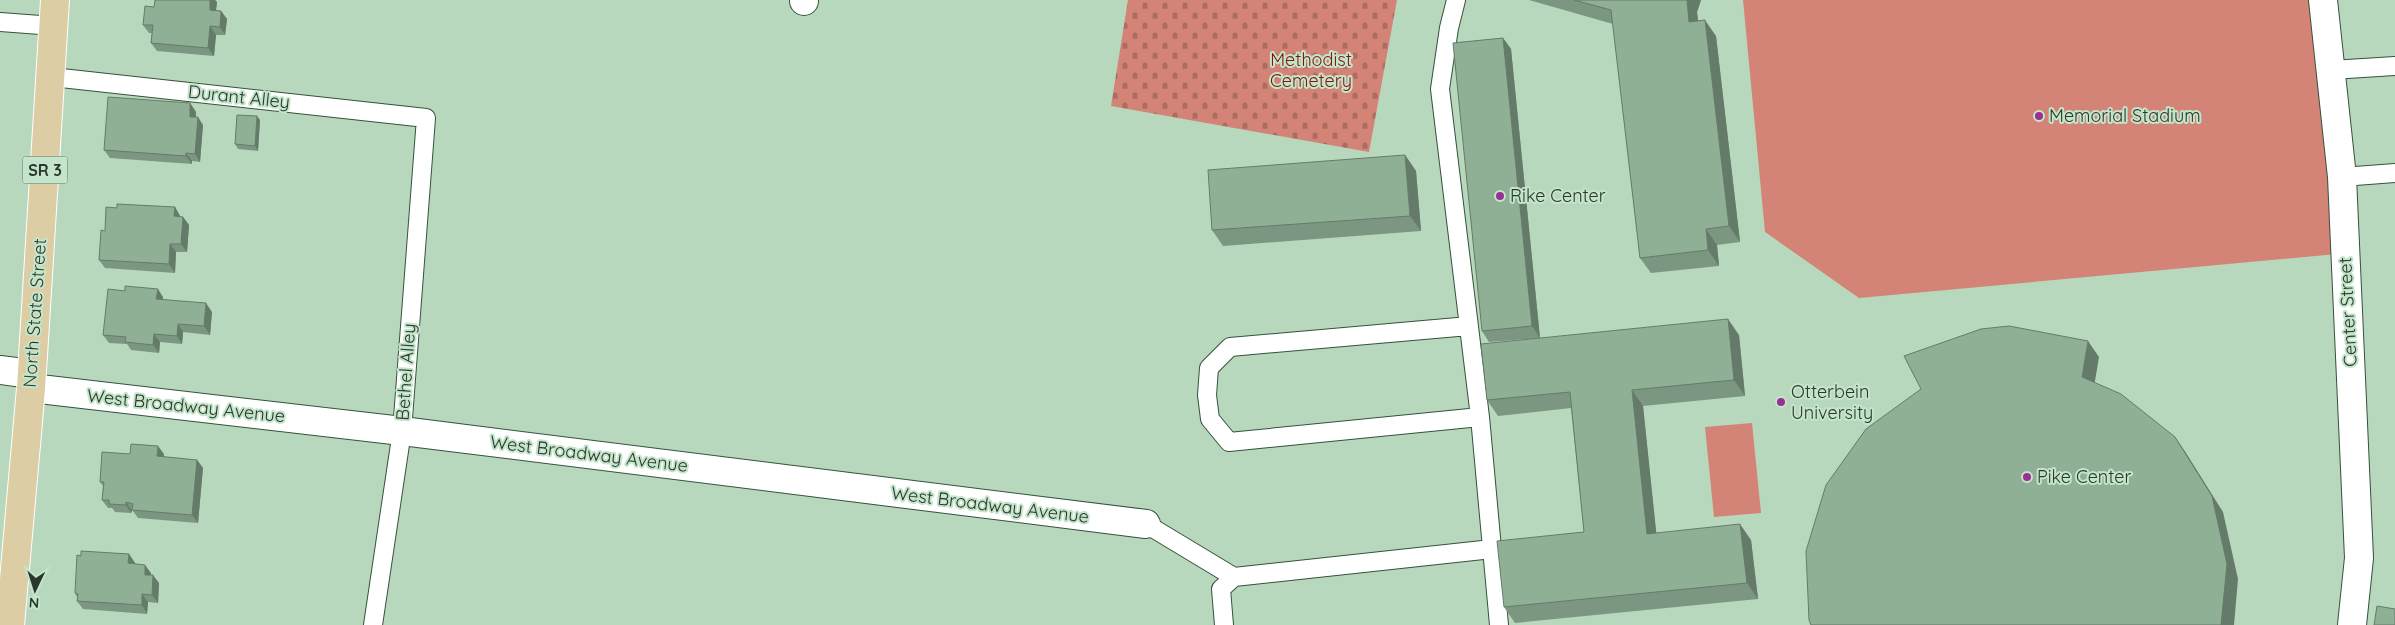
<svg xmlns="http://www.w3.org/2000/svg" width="2395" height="625" viewBox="0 0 2395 625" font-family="Quicksand,sans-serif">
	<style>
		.cemetery { fill: url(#cemetery-stones) }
		.park { fill: #d48476 }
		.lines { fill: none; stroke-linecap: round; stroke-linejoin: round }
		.service-casing { stroke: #35523b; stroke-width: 20 }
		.minor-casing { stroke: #35523b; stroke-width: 30 }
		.primary-casing { stroke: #fff; stroke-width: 30 }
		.service { stroke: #fff; stroke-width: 18 }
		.minor { stroke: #fff; stroke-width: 28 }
		.primary { stroke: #dccda4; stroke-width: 28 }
		.wall { fill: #7c9781 }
		.shaded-wall { fill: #657b69 }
		.building { fill: #90b096; stroke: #657b69 }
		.poi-dot { fill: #993093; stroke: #c4e5ca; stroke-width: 2 }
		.labels { text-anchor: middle; stroke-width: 4; stroke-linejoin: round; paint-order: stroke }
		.shield { fill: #c4e5ca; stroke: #586b5c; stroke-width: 1 }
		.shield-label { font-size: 16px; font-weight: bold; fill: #2a372d }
		.park-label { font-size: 18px; fill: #81170c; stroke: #c4e5ca }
		.street-label { font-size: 18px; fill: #2a372d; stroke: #c4e5ca }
		.poi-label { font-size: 18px; fill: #2a372d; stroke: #c4e5ca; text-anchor: start }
	</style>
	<defs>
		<pattern id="cemetery-stones" width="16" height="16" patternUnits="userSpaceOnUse" patternTransform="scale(1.25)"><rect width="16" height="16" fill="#d48476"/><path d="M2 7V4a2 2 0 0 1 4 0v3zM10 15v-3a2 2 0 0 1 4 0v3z" fill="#ac6d61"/></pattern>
	</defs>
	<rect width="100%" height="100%" fill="#b7d8bd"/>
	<path class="cemetery" d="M1128,0H1397L1369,152L1111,106Z"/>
	<path class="park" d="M1743,0H2313L2337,254L1859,298L1765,232Z
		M1752,423L1761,513L1714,517L1705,427Z"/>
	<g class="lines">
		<defs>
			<path id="service" d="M1456,0L1449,28L1440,89L1480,417L1499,625
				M0,22L54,26
				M2331,70L2395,66
				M52,77L426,118L402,431L373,625
				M2342,177L2395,173
				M1469,326L1230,347L1209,368L1207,395L1210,419L1229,442L1480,417
				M1146,524L1234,577L1221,589L1224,625
				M1234,577L1492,549"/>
			<path id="minor" d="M2323,0L2342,177L2359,558L2352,625
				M804,1V0
				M0,370L31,374
				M31,388L402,431L1146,524"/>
			<path id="primary" d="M10,625L31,388L55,0"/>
		</defs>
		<use href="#service" class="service-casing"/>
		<use href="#minor" class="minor-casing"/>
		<use href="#primary" class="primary-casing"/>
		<use href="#service" class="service"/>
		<use href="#minor" class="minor"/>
		<use href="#primary" class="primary"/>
	</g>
	<path class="wall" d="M210,0H215L217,2L216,10L221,11L227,19L225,35H216L214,56L157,51L151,43L152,33H149L143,25L154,7Z
		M1529,0H1701L1697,12L1698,21L1716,36L1740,242L1717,245L1719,266L1651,273L1640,258L1613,24Z
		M1503,38L1511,49L1540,338L1489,342L1482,331Z
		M190,103L196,112V117L203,125L200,162L192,161V164L110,158L104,150Z
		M260,120L258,151L238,149L235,144Z
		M1405,155L1416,171L1421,231L1223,246L1212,230Z
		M175,207L180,216V217H183L189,225L187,252H176L175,273L105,268L99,260L105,231L117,208Z
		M163,297V299L212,312L210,335L183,332L182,344L160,342L159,353L131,350L127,344L109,343L103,335Z
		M1739,335L1745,396L1643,406L1656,533L1751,540L1758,599L1515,623L1504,607L1584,532L1571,408L1498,416L1487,400Z
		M130,454H164L163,457L197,460L203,468L198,523L138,518L133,511H132L131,513L115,512L112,508H108L102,500L103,486L100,482Z
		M129,554L135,563V564L151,573V575L159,583L158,603L148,602L147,614L83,609L77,601V597L75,593Z"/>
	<path class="shaded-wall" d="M210,0H215L217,2L215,18L210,10Z
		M1687,0H1701L1697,12L1700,37L1689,22Z
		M221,11L227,19L225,35L220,27Z
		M1705,20L1716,36L1740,242L1729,226Z
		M210,26L216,35L214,56L208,48Z
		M1503,38L1511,49L1540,338L1532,326Z
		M190,103L196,112L195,125L190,117Z
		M257,116L260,120L258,151L255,146Z
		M198,117L203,125L200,162L195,154Z
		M186,153L192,161V164L186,156Z
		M1405,155L1416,171L1421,231L1410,216Z
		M175,207L180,216V224L174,216Z
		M183,217L189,225L187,252L181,244Z
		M1706,229L1717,245L1719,266L1708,250Z
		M170,244L176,252L175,273L169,264Z
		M158,289L163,297L162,307L156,299Z
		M206,303L212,312L210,335L204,326Z
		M1728,319L1739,335L1745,396L1734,380Z
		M178,324L183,332L182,344L177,336Z
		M154,334L160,342L159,353L153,345Z
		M2088,341L2099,357L2093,393L2082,377Z
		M1632,390L1643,406L1658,549L1647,534Z
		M2175,437L2186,453L2223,512L2238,579L2234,625H2221Z
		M158,446L164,454L163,465L157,456Z
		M197,460L203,468L198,523L192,515Z
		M126,502L132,511L131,513L126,505Z
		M1740,524L1751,540L1758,599L1747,583Z
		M129,554L135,563L134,572L128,563Z
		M145,565L151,573L150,583L145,575Z
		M153,575L159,583L158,603L152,595Z
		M142,594L148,602L147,614L142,605Z"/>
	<path class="building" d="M155,0H210V10L221,11L220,27L210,26L208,48L151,43L153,25H143L145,6L154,7Z
		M1574,0H1687L1689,22L1705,20L1729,226L1706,229L1708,250L1640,258L1611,10Z
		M1503,38L1532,326L1482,331L1453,43Z
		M108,97L190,103V117H198L195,154L186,153V156L104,150Z
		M237,115L257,116L255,146L235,144Z
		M1405,155L1410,216L1212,230L1208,170Z
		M117,204L175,207L174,216L183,217L181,244H170L169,264L99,260L101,230L105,231L106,207L117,208Z
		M125,286L158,289L156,299L206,303L204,326L178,324L177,336L154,334L153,345L125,342L126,337L103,335L108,289L125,291Z
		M1728,319L1734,380L1632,390L1647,534L1740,524L1747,583L1504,607L1497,541L1584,532L1570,392L1487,400L1481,344Z
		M2009,326L2088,341L2082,377L2121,394L2175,437L2212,496L2227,564L2221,625H1811L1809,620L1806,551L1826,485L1866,429L1921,389L1904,356L1981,329Z
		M131,444L158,446L157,456L197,460L192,515L132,510L133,504L126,502V505L109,504V500H102L104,482H100L102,452L130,454Z
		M81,551L129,554L128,563L145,565V575H153L152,595L142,594V605L77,601L78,594L75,593L77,555L81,556Z
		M2377,606L2395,609V625H2374Z"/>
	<g class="poi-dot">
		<circle cx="2039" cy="116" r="5"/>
		<circle cx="1500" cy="196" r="5"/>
		<circle cx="1781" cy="402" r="5"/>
		<circle cx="2027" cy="477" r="5"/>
	</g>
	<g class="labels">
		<rect class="shield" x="22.5" y="156.5" width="45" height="27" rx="4"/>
		<g class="shield-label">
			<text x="45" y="176">SR 3</text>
		</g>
		<g class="park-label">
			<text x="1311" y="66">Methodist<tspan x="1311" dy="21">Cemetery</tspan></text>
		</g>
		<g class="street-label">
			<text transform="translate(239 97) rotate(6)" y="6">Durant Alley</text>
			<text transform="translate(2348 312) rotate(-93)" y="6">Center Street</text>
			<text transform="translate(35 313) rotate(-86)" y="6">North State Street</text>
			<text transform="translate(406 372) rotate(-86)" y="6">Bethel Alley</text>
			<text transform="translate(186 406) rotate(6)" y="6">West Broadway Avenue</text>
			<text transform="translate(589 454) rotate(7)" y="6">West Broadway Avenue</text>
			<text transform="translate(990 505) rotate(7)" y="6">West Broadway Avenue</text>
		</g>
		<g class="poi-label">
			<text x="2049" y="122">Memorial Stadium</text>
			<text x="1510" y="202">Rike Center</text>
			<text x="1791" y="398">Otterbein<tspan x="1791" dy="21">University</tspan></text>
			<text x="2037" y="483">Pike Center</text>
		</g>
	</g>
	<g transform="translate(35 590) rotate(184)" stroke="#c4e5ca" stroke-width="4" paint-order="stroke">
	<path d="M0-4L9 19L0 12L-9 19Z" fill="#2a372d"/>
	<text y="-8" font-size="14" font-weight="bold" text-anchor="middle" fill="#2a372d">N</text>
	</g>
</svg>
